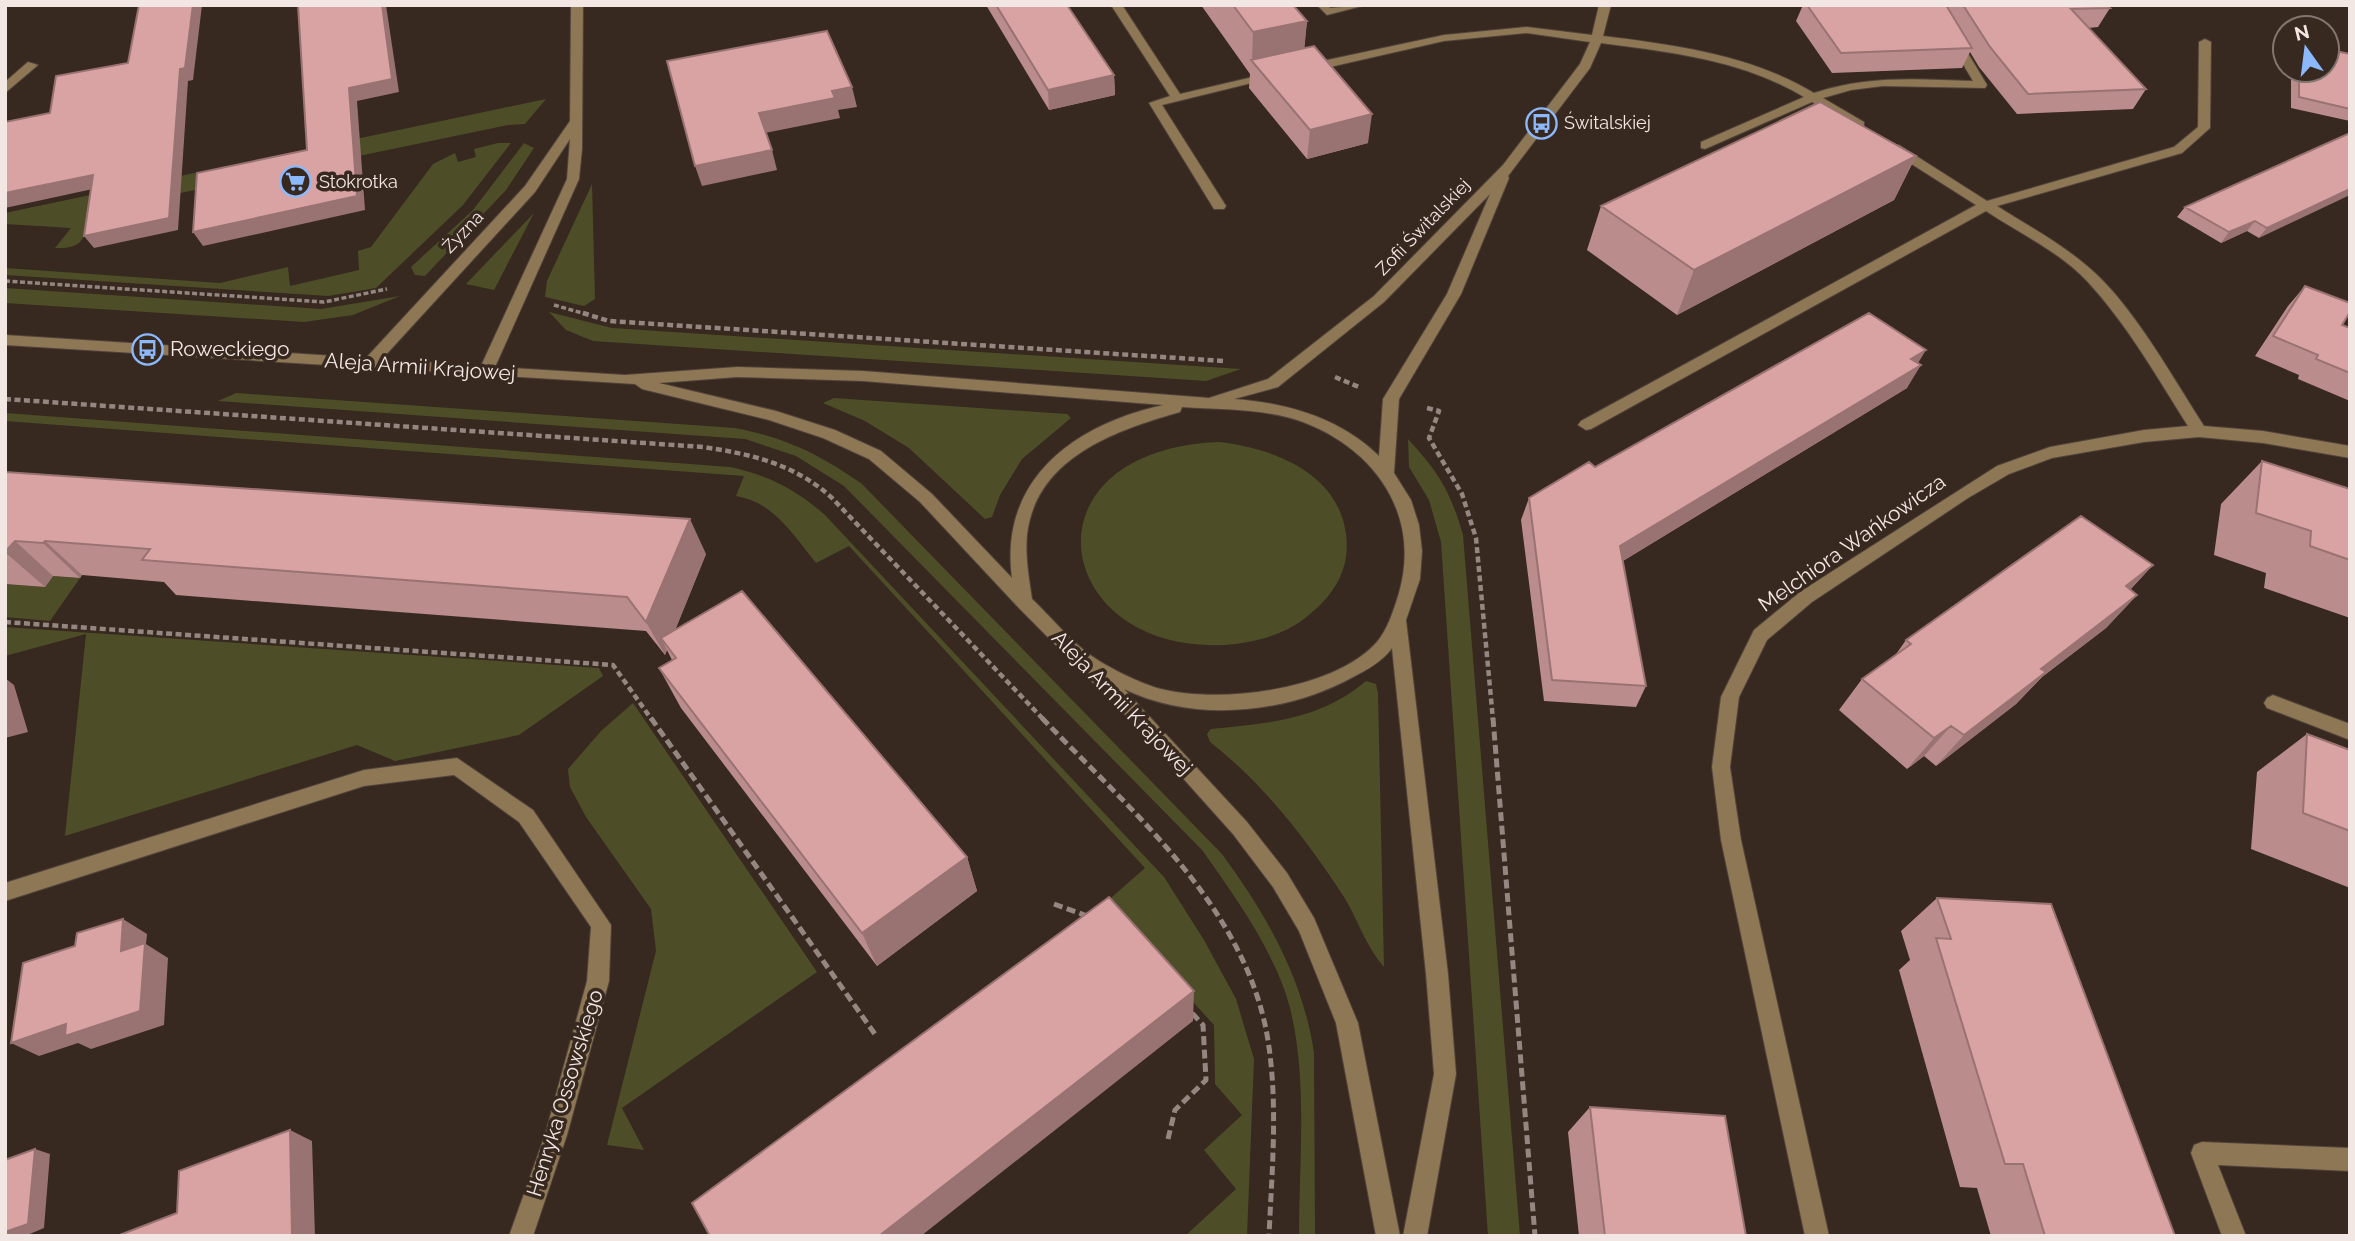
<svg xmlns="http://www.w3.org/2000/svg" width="2355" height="1241" viewBox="0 0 2355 1241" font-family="Raleway,sans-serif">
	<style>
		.green { fill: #4d4e27 }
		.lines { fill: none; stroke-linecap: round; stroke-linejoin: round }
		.minor-casing { stroke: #51433b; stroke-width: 2 }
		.path-far2 { stroke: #948781; stroke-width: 3.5; stroke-dasharray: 5 2.5; stroke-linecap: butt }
		.path-far1 { stroke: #948781; stroke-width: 4.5; stroke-dasharray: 6 3.5; stroke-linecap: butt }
		.path { stroke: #948781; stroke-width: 5; stroke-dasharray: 9 4.5; stroke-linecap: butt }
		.minor { fill: #8d7754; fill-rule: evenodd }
		.wall { fill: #bb8c8c }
		.shaded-wall { fill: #997272 }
		.building { fill: #daa3a3; stroke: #997272; stroke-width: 2 }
		.labels { text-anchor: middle; stroke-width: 7; stroke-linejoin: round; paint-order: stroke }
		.far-poi-label { font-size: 18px; fill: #f2e7e2; stroke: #372820; text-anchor: start }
		.far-street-label { font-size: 18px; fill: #f2e7e2; stroke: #372820 }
		.poi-label { font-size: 21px; fill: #f2e7e2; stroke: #372820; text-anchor: start }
		.street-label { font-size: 21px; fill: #f2e7e2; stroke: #372820 }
	</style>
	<rect width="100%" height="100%" fill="#372820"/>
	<path class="green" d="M546,99L525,124L508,125L89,212C84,237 86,249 55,248L71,228L5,224V213Z
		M498,143H511L463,205L376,288L328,296L5,275V268L220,283L288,267L290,286L359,270L358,251L371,247L433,164L455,153L458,162L476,157L474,149Z
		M524,143L534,148L506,190L425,276L415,275L411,267L473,210Z
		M592,184L595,299L584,306L545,297L547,281Z
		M534,213L494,290L466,284Z
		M5,288L321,309L400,296L353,315L304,322L5,303Z
		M549,312L612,328L1241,369L1206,381L593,341L566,330Z
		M236,393L735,428C787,438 819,454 862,484L1222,854C1266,914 1303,978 1314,1053L1315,1236H1299C1299,1161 1308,1081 1290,1008C1276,953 1234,895 1202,850L844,486L796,456L745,439L218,401Z
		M834,398L1067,414L1071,418L1022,459L1000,495L992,517L985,519L909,448L865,421L823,403Z
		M5,413L730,467C768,475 797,490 825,515L1164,877L1204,940L1236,999L1254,1059L1247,1236H1185L1236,1189L1204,1150L1242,1115L1215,1084L1214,1025L1104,904L1145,868L849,546L816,563C793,535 774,502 736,496L744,476L5,421Z
		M1408,439C1439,473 1450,490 1463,535L1520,1236H1488L1441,542L1429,500L1409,467Z
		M1219,442C1272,448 1338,472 1346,534C1351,571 1332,598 1304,619C1282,636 1251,643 1224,645C1051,653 1018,450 1219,442Z
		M53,576L80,578L50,621L5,617V584L45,587Z
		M5,627L599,668L603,676L519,735L395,761L357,745L65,836L86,634L5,656Z
		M1366,681L1376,684L1378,693L1384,967C1366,947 1358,920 1344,897C1307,840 1264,784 1210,742L1207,734L1211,729C1269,723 1320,720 1366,681Z
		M633,703L817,972L622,1108L644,1150L607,1145L656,951L651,909L586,817L570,787L568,769L601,731Z"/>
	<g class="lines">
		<defs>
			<path id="minor" d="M571,5H583L582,149L579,179L495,367L625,375L737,367L863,371L1209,398L1268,379L1374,296L1503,165L1580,64L1590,42L1527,33L1444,41L1308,72L1304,71V65L1444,35L1527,27L1592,35L1599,5H1611L1603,36C1676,45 1751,55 1814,93C1868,75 1918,79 1973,81L1928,5H1939L1987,85L1985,88L1883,86L1851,90L1823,98L1864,122V128H1856L1812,102L1705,149L1701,148V142L1804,97C1743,60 1670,52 1601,43L1590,68L1508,176L1509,178L1461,294L1399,399L1394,473L1411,500L1419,525L1422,551L1420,579L1406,620L1448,974L1456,1074L1427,1236H1403L1434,1074L1426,974L1392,648C1383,661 1367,670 1353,677C1286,714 1194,723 1124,689L1247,822L1287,873L1314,918L1358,1023L1400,1236H1376L1336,1023L1299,931L1273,887L1233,834L1138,728L1018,607L920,502L869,459L823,438L769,420L642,389L635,384L5,345V335L366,358L525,186L570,121ZM570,139L567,179L481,366L382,359L535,192ZM1490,194L1447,294L1383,399L1379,456C1340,418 1288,403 1234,399L1278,387L1384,302ZM737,377L863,381L1163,405C1074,425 999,479 1012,578L932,494L881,451L835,430L776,411L659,383ZM1182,407C1222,410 1264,408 1303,422C1376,450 1421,515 1399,593C1394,609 1388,629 1377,642C1335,690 1220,704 1161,689C1141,684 1102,665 1085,651C1066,636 1050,616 1032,599C1029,578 1025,557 1027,535C1036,457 1117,430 1180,412Z
				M1111,5H1122L1180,94L1274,72L1280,76L1162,105L1226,206L1224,209H1214L1149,103L1170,96Z
				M1317,5H1328L1330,8L1366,5L1327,15Z
				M2205,39L2211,42L2210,128L2182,153L1997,206C2030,227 2066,246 2095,273C2136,311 2173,378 2204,426L2263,431L2350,446V458L2263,443L2199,437L2144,442L2052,458L2009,474L1968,498L1812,602L1767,640L1739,697L1730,767L1741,840L1829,1236H1805L1721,840L1712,767L1721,697L1754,630L1800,592L1997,466L2050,447L2144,430L2188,426C2157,377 2127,324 2087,281C2060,252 2019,233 1986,211L1591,429L1586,430L1578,425L1581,421L1976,205L1891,151V145H1899L1987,201L2174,147L2198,127L2199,42Z
				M28,62L38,65L5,93V82Z
				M2273,695L2350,724V740L2267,708L2264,703L2267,698Z
				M457,758L533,810L611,925L609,981L567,1135L533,1236H509L545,1135L587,981L591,927L519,822L454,775L364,786L5,901V883L364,770Z
				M2202,1142L2350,1148V1171L2218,1165L2246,1236H2222L2191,1153L2194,1145Z"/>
		</defs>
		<use href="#minor" class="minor-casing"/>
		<path class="path-far2" d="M5,281L324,302L387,289
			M554,305L589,315"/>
		<path class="path-far1" d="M583,313L609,321L1224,361
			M1335,377L1359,387
			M5,399L703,447C751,454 795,464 832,498L1044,720
			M1427,408L1439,411L1429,438L1462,494L1476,538L1493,720
			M5,622L613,665L652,720"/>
		<path class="path" d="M651,718L877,1037
			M1042,718C1129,809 1239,900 1266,1029C1279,1097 1272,1168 1269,1236
			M1493,718L1535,1236
			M1054,904L1090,917
			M1168,1139L1175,1110L1206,1080L1203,1025L1191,1012"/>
		<use href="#minor" class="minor"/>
	</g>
	<path class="wall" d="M986,5H1067L1114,75L1115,95L1049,110Z
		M1201,5H1293L1307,21L1304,48L1368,143L1307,159L1249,88L1250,74Z
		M1803,5H2107L2110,8L2098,27L2088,28L2146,89L2133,109L2017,114L1979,67L1970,52L1962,68L1832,73L1796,21Z
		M2350,54V121L2291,108V70H2327Z
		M2350,133L2259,238L2247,231L2221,243L2177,217L2185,207Z
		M1916,156L1894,200L1677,315L1587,250L1601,206Z
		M2305,286L2342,325L2350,328V401L2298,379L2299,375L2255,356L2288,306Z
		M1918,363L1907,388L1623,561L1646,686L1636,707L1544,701L1521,520L1529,498L1595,467Z
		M2262,461L2350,489V618L2264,588L2266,573L2214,555L2221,504Z
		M5,472L706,554L675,630L967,857L977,891L877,966L681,708L659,668L672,660L667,650L665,655L646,631L176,595L164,582L82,575L80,578L53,576L45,587L5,584Z
		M2153,565L2130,590L2137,595L2106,628L2042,677L2016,704L1936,766L1924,756L1907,769L1839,710L1862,679L1894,657L1906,640Z
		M2307,734L2350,750V888L2251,849L2257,772Z
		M1937,898L2175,1236H1991L1977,1188L1960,1187L1899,970L1910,960L1901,931Z
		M1590,1107L1746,1236H1579L1568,1132Z"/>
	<path class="shaded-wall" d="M193,5H202L193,80L188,81L178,230L94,248L84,236L180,69Z
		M382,5H386L399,92L357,101L365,210L203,246L193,232L357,196L349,88Z
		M1307,21L1303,64L1252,61L1253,32Z
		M1114,75L1115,95L1049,110L1048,90Z
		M852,87L857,107L838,110L840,118L765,133L759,113L832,91Z
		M1372,114L1368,143L1307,159L1310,130Z
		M772,150L777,170L702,186L695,166Z
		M1916,156L1894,200L1677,315L1694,270Z
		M93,175L102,187L5,208V193Z
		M2350,189V195L2259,238L2267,228Z
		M2255,221L2247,231L2221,243L2229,232Z
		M1926,350L1915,368L1921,365L1907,388L1611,568L1620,546Z
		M690,519L706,554L668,648L661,638L667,650L665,655L646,622Z
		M15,541L53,576L45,587L6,553Z
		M45,541L82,575L80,578L43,543Z
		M2153,565L2122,598L2126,586Z
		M2137,595L2106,628L2042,677L2016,704L1936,766L1964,735L2041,669Z
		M5,678L14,685L28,732L5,738Z
		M1951,726L1924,756L1907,769L1934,738Z
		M967,857L977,891L877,966L862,933Z
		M123,919L147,934L146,944L168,958L164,1025L91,1049L78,1043L39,1056L11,1043L121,951Z
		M1194,991L1193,1021L921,1236H879Z
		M290,1130L312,1141L315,1236H292Z
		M35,1149L50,1154L44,1228L25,1236H5V1232Z"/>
	<path class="building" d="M139,5H193L185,68L180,69L169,218L84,236L93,175L5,193V122L50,113L56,76L128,63Z
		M298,5H382L392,79L349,88L357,196L193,232L197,173L307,150Z
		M996,5H1067L1114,75L1048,90Z
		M1233,5H1293L1307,21L1253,32Z
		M1807,5H1946L1972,48L1841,53Z
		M1963,5H2107L2110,8L2071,9L2146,89L2028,94L1990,47Z
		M827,31L852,87L832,91L835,98L759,113L772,150L695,166L667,61Z
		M1314,46L1372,114L1310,130L1251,60Z
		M2327,49L2350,54V109L2299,97V70H2327Z
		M1820,102L1916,156L1694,270L1601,206Z
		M2350,133V189L2267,228L2255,221L2229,232L2185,207Z
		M2305,286L2350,303V312L2342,325L2350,328V373L2316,359L2318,355L2273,336Z
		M1869,313L1926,350L1911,359L1921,365L1620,546L1646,686L1552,680L1529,498L1589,462L1595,467Z
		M2262,461L2350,489V560L2310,546L2311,531L2256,513Z
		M5,472L690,519L646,622L627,597L142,560L150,549L45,541L43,543L15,541L5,552Z
		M2081,516L2153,565L2126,586L2137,595L2041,669L2046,672L1964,735L1951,726L1934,738L1862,679L1911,644L1906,640Z
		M742,591L967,857L862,933L659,668L676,658L661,638Z
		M2307,734L2350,750V831L2303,813Z
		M1109,897L1194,991L879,1236H710L692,1203Z
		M1937,898L2051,904L2175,1236H2045L2023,1164H2005L1936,938L1951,939Z
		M123,919L121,951L145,943L140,1011L65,1036L66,1024L11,1043L23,963L75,946L77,933Z
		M1590,1107L1725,1116L1746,1236H1605Z
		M290,1130L292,1236H117L177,1213L179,1171Z
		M35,1149L28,1224L5,1232V1160Z"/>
	<defs>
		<symbol id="bus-ring" viewBox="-11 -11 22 22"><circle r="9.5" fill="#372820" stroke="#8cb9fc" stroke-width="1.5"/><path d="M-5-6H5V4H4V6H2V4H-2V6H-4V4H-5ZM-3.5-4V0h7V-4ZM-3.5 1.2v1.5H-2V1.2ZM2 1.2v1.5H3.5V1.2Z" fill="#8cb9fc"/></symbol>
		<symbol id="supermarket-ring" viewBox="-11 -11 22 22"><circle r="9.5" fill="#372820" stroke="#8cb9fc" stroke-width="1.5"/><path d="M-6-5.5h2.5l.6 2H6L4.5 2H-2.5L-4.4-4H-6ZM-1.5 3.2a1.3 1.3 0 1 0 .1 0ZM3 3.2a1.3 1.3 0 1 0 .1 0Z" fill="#8cb9fc"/></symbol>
	</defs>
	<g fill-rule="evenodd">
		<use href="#bus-ring" x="1524" y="106" width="35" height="35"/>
		<use href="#supermarket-ring" x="278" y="164" width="35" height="35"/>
		<use href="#bus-ring" x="130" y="332" width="35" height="35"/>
	</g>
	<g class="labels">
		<g class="far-poi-label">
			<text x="1564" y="129">Świtalskiej</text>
			<text x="319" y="188">Stokrotka</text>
		</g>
		<g class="far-street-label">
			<text transform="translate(1423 227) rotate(-46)" y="6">Zofii Świtalskiej</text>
			<text transform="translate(463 232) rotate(-47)" y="6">Żyzna</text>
		</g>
		<g class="poi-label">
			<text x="170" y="356">Roweckiego</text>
		</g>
		<g class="street-label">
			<text transform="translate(420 367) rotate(4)" y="7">Aleja Armii Krajowej</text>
			<text transform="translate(1852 543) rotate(-35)" y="7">Melchiora Wańkowicza</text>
			<text transform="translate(1122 703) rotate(46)" y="7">Aleja Armii Krajowej</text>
			<text transform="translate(565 1093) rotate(-73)" y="7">Henryka Ossowskiego</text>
		</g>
	</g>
	<rect width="2355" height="1241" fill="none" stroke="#f2e7e2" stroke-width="14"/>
	<g transform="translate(2306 49) rotate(346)"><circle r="33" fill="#372820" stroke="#82746e" stroke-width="2"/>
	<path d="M0-5L12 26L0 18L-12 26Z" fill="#8cb9fc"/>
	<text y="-10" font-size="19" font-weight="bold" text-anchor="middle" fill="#f2e7e2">N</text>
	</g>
</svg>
